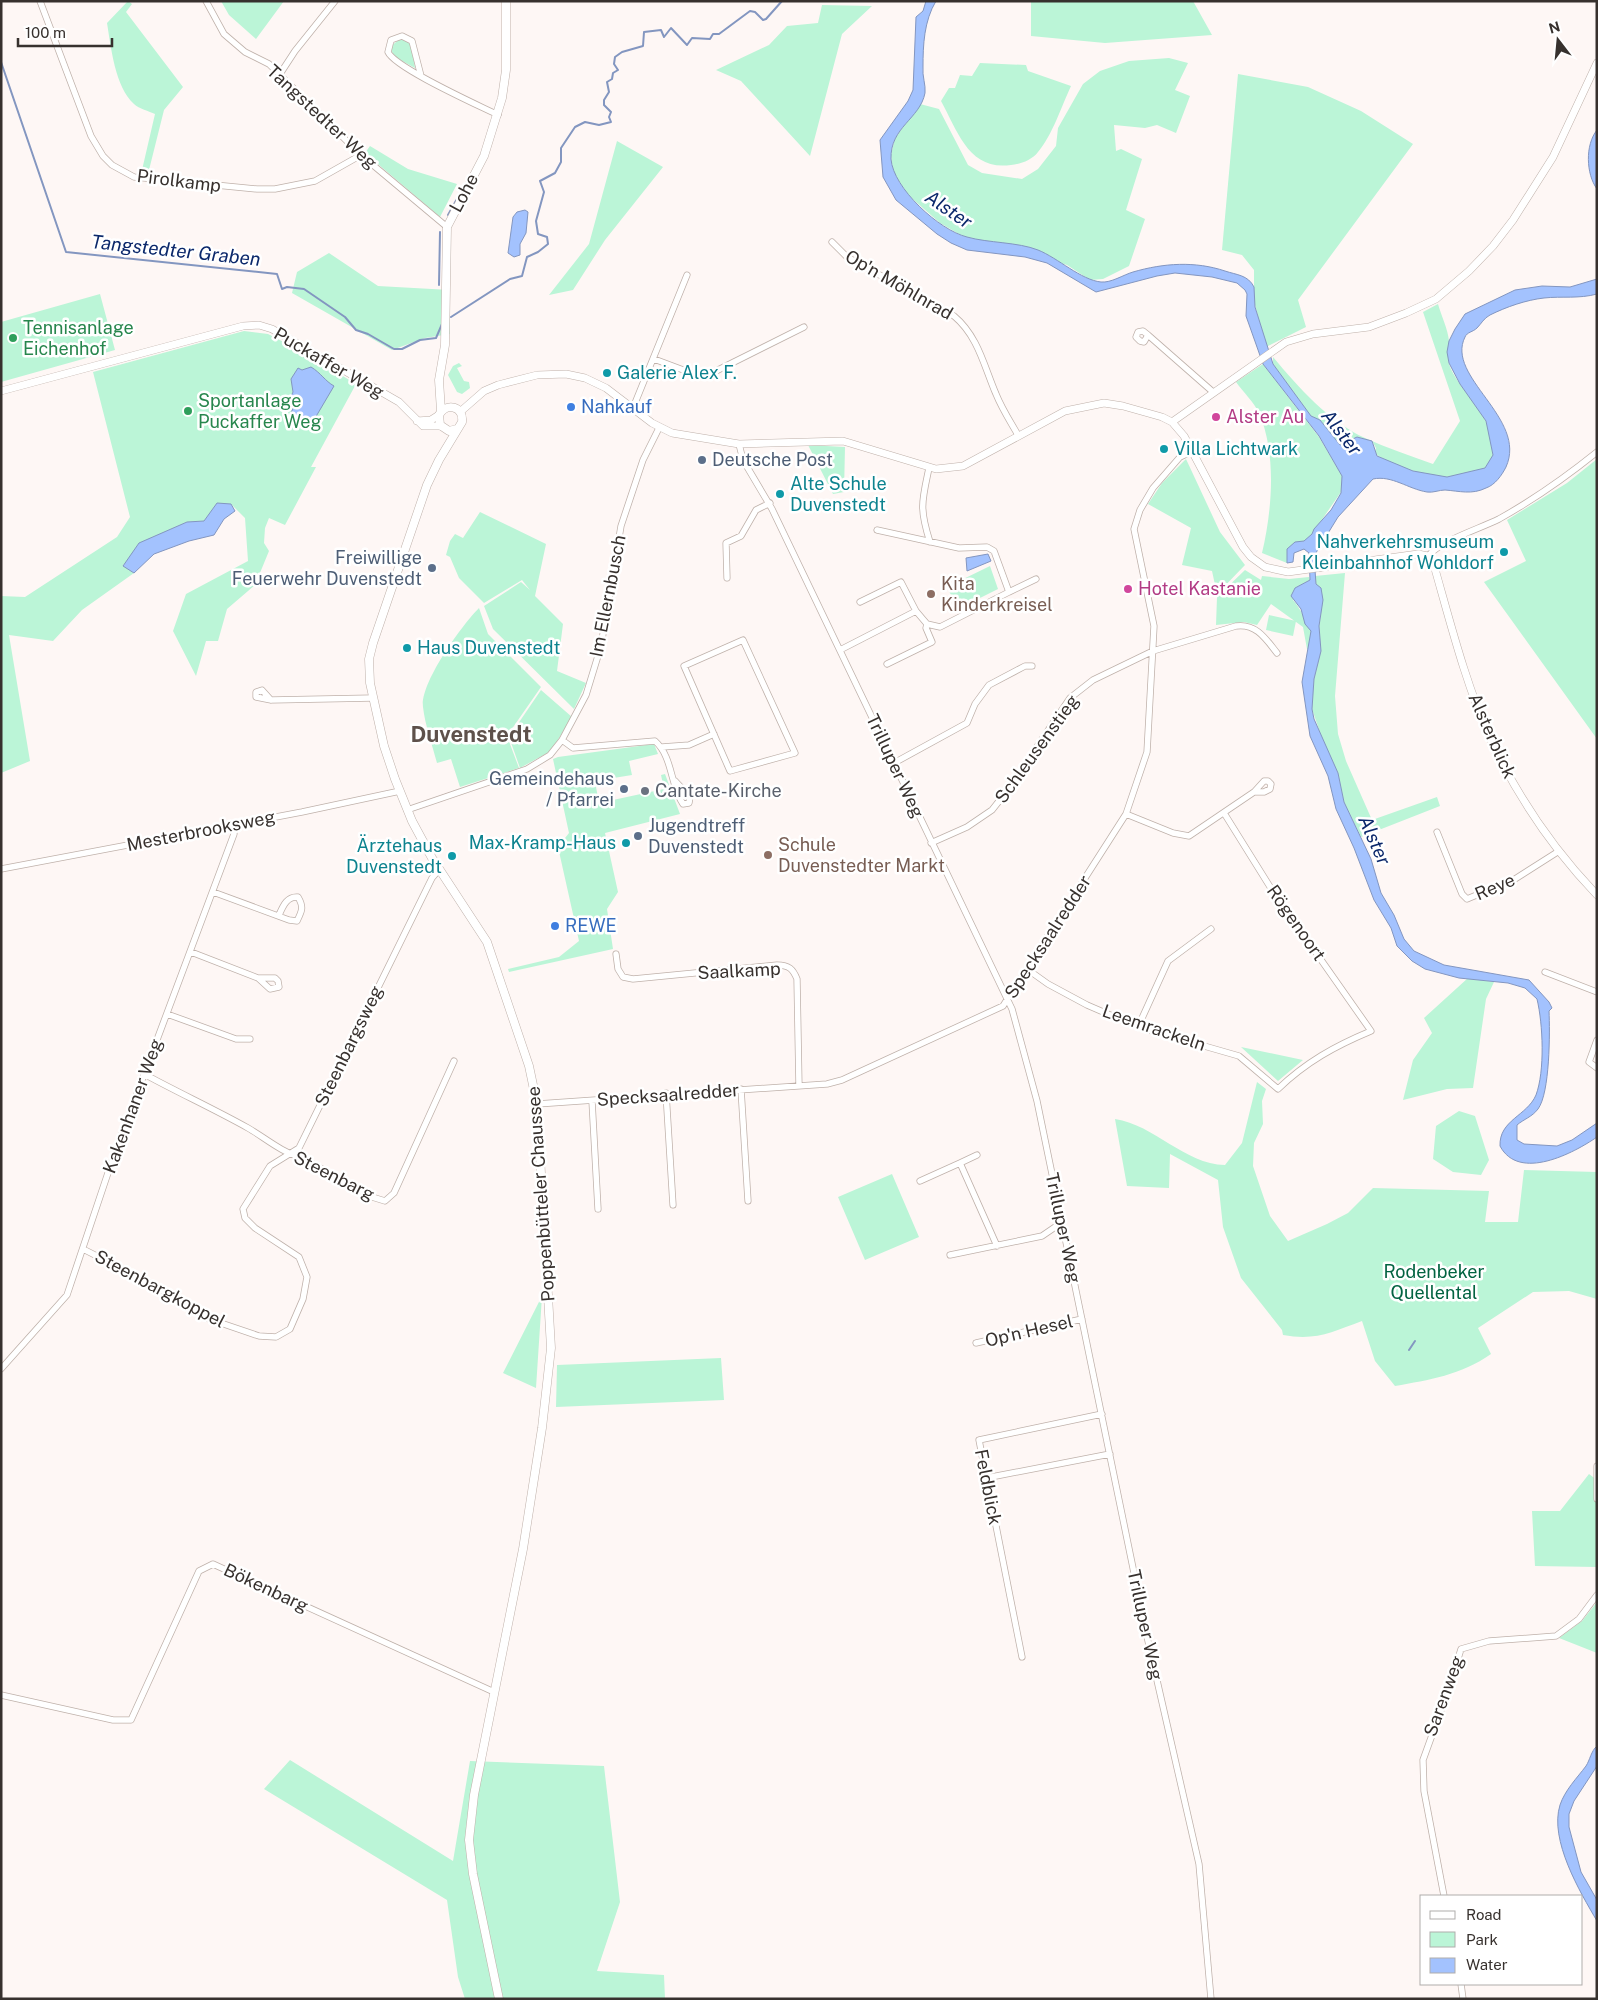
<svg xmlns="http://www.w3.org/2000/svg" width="1598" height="2000" viewBox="0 0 1598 2000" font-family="'Public Sans',sans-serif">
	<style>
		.green { fill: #bbf5d7 }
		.water { fill: #a3c2fe; stroke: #8396c0 }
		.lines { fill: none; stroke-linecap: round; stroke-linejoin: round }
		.stream { stroke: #8396c0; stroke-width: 2 }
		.minor-casing { stroke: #bfb1aa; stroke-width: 7 }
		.tertiary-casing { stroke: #bfb1aa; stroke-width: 8 }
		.secondary-casing { stroke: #bfb1aa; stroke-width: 9 }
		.minor { stroke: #fff; stroke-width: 5.5 }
		.tertiary { stroke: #fff; stroke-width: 7 }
		.secondary { stroke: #fff; stroke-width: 8 }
		.leisure-dot { fill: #2e9e5b; stroke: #fff; stroke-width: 2 }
		.culture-dot { fill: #0f9aa8; stroke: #fff; stroke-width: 2 }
		.shop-dot { fill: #3f7fe0; stroke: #fff; stroke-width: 2 }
		.hotel-dot { fill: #d1479c; stroke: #fff; stroke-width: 2 }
		.service-dot { fill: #5c6f8a; stroke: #fff; stroke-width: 2 }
		.education-dot { fill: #8d6e63; stroke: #fff; stroke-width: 2 }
		.worship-dot { fill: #6b7280; stroke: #fff; stroke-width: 2 }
		.labels { text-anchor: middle; stroke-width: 5; stroke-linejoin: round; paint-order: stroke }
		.street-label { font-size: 18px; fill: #37312e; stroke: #fff }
		.leisure-label { font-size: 18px; fill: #27864d; stroke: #fff; text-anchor: start }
		.culture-label { font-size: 18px; fill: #0d838f; stroke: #fff; text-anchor: start }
		.shop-label { font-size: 18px; fill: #366cbe; stroke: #fff; text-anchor: start }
		.hotel-label { font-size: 18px; fill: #b23c85; stroke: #fff; text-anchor: start }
		.service-label { font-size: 18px; fill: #4e5e75; stroke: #fff; text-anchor: start }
		.education-label { font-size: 18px; fill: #785e54; stroke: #fff; text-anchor: start }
		.worship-label { font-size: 18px; fill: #5b616d; stroke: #fff; text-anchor: start }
		.park-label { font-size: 18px; fill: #026341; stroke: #fff }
		.water-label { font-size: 19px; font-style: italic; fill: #0b286b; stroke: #fff }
		.district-label { font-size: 22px; font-weight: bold; fill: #5e514b; stroke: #fff }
	</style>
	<rect width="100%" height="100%" fill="#fef7f5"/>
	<path class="green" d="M128,1L132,4L126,12L183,87L164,110L148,174L142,170L155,114C149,111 139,109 134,104C115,87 111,47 107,23Z
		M221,1H284L256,39L229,15Z
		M1031,1H1193L1212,35L1105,43L1031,36Z
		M822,5L872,6L842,34L810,156L741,81L716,70L769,45L787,26L818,23Z
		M400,39H406L411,43L415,68L393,56L391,46Z
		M1169,58L1188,63L1175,90L1190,96L1176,133L1157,125L1145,128L1114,125L1116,151L1121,149L1142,159L1126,210L1145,219L1129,266L1103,279L1090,280L1067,265L994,243L964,237L940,223L908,195L893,172L891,155L895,138L920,104L939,109L968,165L982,173L1022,179L1038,169L1056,146L1058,128L1083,84L1100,71L1129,61Z
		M980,63L1026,65L1028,71L1071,86C1062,105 1052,136 1038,152C1032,160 1021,164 1011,165C969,171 958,132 941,101L949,88H955L960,75L972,76Z
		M1238,74L1308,87L1361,111L1413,144L1298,300L1306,327L1266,347L1254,301V270L1242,255L1222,250Z
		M617,141L663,167L605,240L573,290L549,295L589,244Z
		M370,146L408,169L457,184L440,217L365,153Z
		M329,253L378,286L450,290V334L425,338L392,350L292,293L297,272Z
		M100,294L115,350L1,382V322Z
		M1438,304C1441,315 1448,329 1449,341C1450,349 1447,355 1449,364C1458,393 1516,436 1485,468C1475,472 1457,477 1447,477C1432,478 1381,464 1375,452L1376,448L1372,441L1357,437L1340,445L1320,420L1311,416L1273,364V357C1299,388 1328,421 1365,438C1387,448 1411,456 1433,464L1460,421L1423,312Z
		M244,331L268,334L303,352L356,384L311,467H316L285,525L269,518L265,528L264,543L269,551L255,585L227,609L218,641H206L196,676L173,631L186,594L248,561L245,518L231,504L204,521L187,522L171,530L123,565L134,573L82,610L53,641L9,635L30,761L1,773V596L25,597L117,537L130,517L93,372Z
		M459,363L462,366L457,368L464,381L469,382L470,388L462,394L457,392L448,375L453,366Z
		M1263,364L1319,437L1342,476L1341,492L1312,534L1306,540L1287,549V563L1262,553C1272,511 1277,454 1259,413C1254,402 1243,392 1236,382Z
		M808,445L845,447L844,492L833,494Z
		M1186,459L1220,532L1245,565L1217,594L1212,571L1182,565L1191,528L1148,504L1162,483Z
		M1597,459V739L1484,582L1526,561L1507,520L1567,483Z
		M480,512L546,544L535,596L563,624L557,671L586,683L574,709L493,629L484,606L521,582L530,590L522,580L484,603L459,578L450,557L446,555L450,541L455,534L463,538Z
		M990,566L998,589L958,609L947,587Z
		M1245,570L1261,580L1262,576L1289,579L1309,577L1310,580L1295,588L1293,600C1302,610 1305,621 1311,631L1309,649H1307L1303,627L1271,604L1257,625L1244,622L1216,625L1217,597Z
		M1345,573L1335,696L1338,734L1346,761L1372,820L1437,797L1440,806L1361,837L1344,802L1338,773L1326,750L1312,709L1314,679L1321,651L1319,626L1321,615L1315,576Z
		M479,608L488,634L541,687L507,736L519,768L460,787L451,759L437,763C432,744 425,725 423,707C420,683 462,625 479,608Z
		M1269,615L1296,621L1293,636L1266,630Z
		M541,690L572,717L551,751L520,768L509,737Z
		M654,744L658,754L629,761L632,775L595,781L593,785L596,787L599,803L664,789L661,775L665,774L680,814L605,833L618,892L607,909L613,949L509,972L508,969L559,957L579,941L558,847L569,833L553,759L558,757Z
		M1468,978L1494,982L1486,999L1473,1088L1447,1089L1403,1100L1413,1060L1432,1033L1424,1018Z
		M1241,1047L1303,1060L1278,1081Z
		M1257,1082L1266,1089L1262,1101L1263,1124L1254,1143L1253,1166L1270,1216L1288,1241L1327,1224L1348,1213L1373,1188L1489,1191L1485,1222H1518L1524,1170L1597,1172V1299L1569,1291L1533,1292L1478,1328L1491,1354C1461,1375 1429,1380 1395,1386L1375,1361L1362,1321C1332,1332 1316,1341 1283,1335L1282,1330L1241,1278L1223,1227L1218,1180L1170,1154L1169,1188L1127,1186L1115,1119C1155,1125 1184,1164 1225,1165L1242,1143Z
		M1459,1111L1475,1116L1489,1160L1481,1175L1453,1172L1433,1159L1436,1126Z
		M892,1174L919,1237L865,1260L838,1197Z
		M542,1296L536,1388L503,1373Z
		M721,1358L724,1400L556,1407L557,1365Z
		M1589,1474L1597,1480V1567L1535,1566L1532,1511H1560Z
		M1597,1602V1653L1559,1638L1582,1621Z
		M290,1760L453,1861L470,1761L604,1766L620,1902L597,1971L664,1975L665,1999H465L458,1977L447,1900L264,1789Z"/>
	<path class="water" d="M926,1H936C924,21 923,45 923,67C922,76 926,85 925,93C920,119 890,127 891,159C893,188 939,230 967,237C988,243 1018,242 1038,250C1058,258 1081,280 1101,282C1111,283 1123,275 1133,272C1164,263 1195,261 1225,271C1237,275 1248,275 1254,287L1255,307L1273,364L1311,416L1320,420L1340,445L1357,437L1372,441L1377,456L1413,471L1447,477L1485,468L1493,455L1486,421L1460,384L1449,363L1447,352L1449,341L1455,329L1465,314L1515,290L1542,286L1570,287L1597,279V294C1579,299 1562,296 1544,298C1526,300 1506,307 1490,315C1484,318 1481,324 1477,328C1473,332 1467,332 1465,337C1445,377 1528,418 1506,467C1502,475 1495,485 1486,488C1472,495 1459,491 1445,490C1439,490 1433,493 1427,492C1408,489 1392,475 1373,479L1338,517L1314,556L1316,584L1321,588L1323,600L1319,626L1321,651L1314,679L1312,709L1314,719L1338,773L1344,802L1371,859L1381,893L1394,915L1404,939L1414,951L1444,965L1529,980L1549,1002L1552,1008L1549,1011C1550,1032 1550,1093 1538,1109C1532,1117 1524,1119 1517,1125V1140L1524,1144L1557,1146L1572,1140L1597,1123V1137C1574,1153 1519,1182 1500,1146C1499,1120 1527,1116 1536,1095C1545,1071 1543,1024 1537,999L1525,988L1508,983L1459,978L1425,969L1412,961L1397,946L1391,928L1374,900L1354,848L1336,809L1328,776L1310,736L1302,682L1311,631L1305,624L1301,609L1291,596L1295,588L1310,580L1309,553L1304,549L1294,553L1293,562L1287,563V549L1295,542L1304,541L1312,534L1314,529L1331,510L1341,493L1342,476L1319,436L1263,364L1246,316L1247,294L1245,290L1237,283L1212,277L1175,273L1157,276L1096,292L1047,263L1025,257L967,250L951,243L937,234L896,200L883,177L880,140L908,101L913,90L916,17L923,11Z
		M1597,130V189C1586,174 1585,145 1597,130Z
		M525,210L528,212L526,233L520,244V255L514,257L508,253L513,217L517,212Z
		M311,367C321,373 325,381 334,386L311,425L291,413L293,408L289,401L293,392L291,379L298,368L302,370Z
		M217,503L231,504L235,511L224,519L214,535L189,541L154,554L134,573L123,566L139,543L187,522L204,521Z
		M988,554L991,561L967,571L966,558Z
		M1597,1746V1766L1574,1801L1569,1814V1827L1581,1872L1597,1900V1921C1580,1892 1549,1840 1560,1805C1565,1790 1577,1778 1586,1766C1590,1760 1591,1751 1597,1746Z"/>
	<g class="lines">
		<path class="stream" d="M1,62L66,252L277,274L282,289L287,287L304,289L345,317L356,330L368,334L394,349H402L420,340L436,338L442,324
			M448,215L458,197
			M439,285L440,232
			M451,317L510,279L522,276L527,257L538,252L548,244L547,237L538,234L536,221L544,192L540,181L555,173L561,162V148L575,127L585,122L599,125L611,122L609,117L611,112L604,105V100L609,92L607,82L612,79L613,73L618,70L614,64L615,57L622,52L643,46L644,32L661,30L664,37L671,28L687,45L692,38L710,39L713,34H719L750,11L755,12L763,20L766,19L782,1
			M1409,1350L1415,1341"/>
		<defs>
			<path id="minor" d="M40,1L91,136L103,156L112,165L134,177L257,189H275L315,181L361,155
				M206,1L224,34L245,52L269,64L361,155L447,227
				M280,74L295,51L335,1
				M421,76L412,41L402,36L391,40L388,52C395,68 478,105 498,115
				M832,242L847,257L954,316C978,336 984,366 996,394C1002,409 1010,421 1018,435
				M1148,335L1144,342L1140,341L1136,337L1138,332L1143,331L1148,335L1213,392
				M654,359L694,374L708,375L804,327
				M633,408L687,275
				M739,444L743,460L772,509L1012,1009L1037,1101L1148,1641L1199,1864L1211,1999
				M929,468C922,501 919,508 930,542
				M877,530L959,548L987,547L994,551L1009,592L1036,579
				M1428,556C1442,540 1479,529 1499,519C1533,500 1566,477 1597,452
				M727,578L726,543L741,536L756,510L770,503
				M860,602L901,582L916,611L927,624L940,627L1009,592
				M743,640L795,753L730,771L684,666Z
				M840,650L916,611
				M887,664L932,642L926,628L927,624
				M271,700L262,690L256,692V697L271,700L373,698
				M562,740L573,748L655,741C673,757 670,785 683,804L689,803L690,797L675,781
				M662,747L689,745L714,734
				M894,763L967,723L975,704L989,685L1025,666H1032
				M407,810L527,769L550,755L562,740L586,695L601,646L621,526L643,460L659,428
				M1126,814L1173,833L1189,836L1254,792H1264L1270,789L1271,784L1268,781H1264L1254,792
				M1437,832L1462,894L1467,899L1515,879L1559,851
				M931,843L967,827L992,810L1007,791L1070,698L1093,680L1153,651L1236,626C1256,623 1266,639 1277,653
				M1,869L302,812L400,791
				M213,892L289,920L297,921C302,911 304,907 298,897C287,896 283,906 279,915
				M191,952L258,978L270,989L279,987L278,981L275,978H258
				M616,954L618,969L623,977L633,979L777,965C789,965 793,969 797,979L799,1086
				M1027,969L1048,984L1087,1005L1138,1027L1239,1056L1278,1089C1306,1062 1335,1046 1371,1031L1272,890L1224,813
				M1545,972L1597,992
				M167,1014L236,1039H250
				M1138,1027L1168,961L1211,929
				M1597,1040L1589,1062L1597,1068
				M146,1075C179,1093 214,1109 248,1128C264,1137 282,1153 301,1157L372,1197L385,1201L394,1193L454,1061
				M741,1089L748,1201
				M666,1093L673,1205
				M592,1101L598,1209
				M537,1104L827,1084L842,1080L1003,1006L1126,814L1147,752L1154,626L1134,529L1140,510L1153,488L1180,457L1193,451
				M960,1163L977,1155
				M920,1181L960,1163L997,1246
				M83,1249L146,1281L209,1319L259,1336L276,1337L290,1329L303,1299L307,1277L299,1257L255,1228L245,1218L243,1209L270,1166L299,1148L432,878L439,870
				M950,1255L1042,1236L1061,1223
				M976,1343L1082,1319
				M1,1369L67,1295L115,1152L234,834V825
				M1597,1466V1499
				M986,1478L1110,1454
				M1022,1657L979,1440L1102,1414
				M1,1695L113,1720H131L199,1571L213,1564L494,1692
				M1444,1896L1424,1791L1423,1760L1448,1691L1461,1649L1489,1641L1556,1636L1579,1619L1597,1595
				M1461,1984L1463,1999"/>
			<path id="tertiary" d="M1,391L243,326L259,325L272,329L399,402L423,426H441
				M460,412L484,391L498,385L537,375L566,374L585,378L606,388L652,423L672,433L739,444L843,441L936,469L963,466L1065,411L1104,403L1123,406L1162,417L1172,422L1184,436L1243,547L1251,557L1265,567L1288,572L1418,554L1428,556L1433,562C1450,621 1465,682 1490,738C1517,796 1553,849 1597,895
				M417,421L431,420L439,415
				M1172,422L1286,342L1313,334L1369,327L1406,313L1436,299L1469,271L1493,246L1513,220L1553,157L1597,63"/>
			<path id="secondary" d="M441,411L439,380L445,345L447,227L484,156L502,98L506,70V1
				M457,429L449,431L440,425L439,415C446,402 464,406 462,422L439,460L427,485L373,643L369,659L370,683L384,746L395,779L412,821L432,858L487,942L529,1066L537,1104L551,1348L542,1428L523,1549L474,1795L469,1840L473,1874L499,1999"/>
		</defs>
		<use href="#minor" class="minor-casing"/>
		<use href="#tertiary" class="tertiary-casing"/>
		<use href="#secondary" class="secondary-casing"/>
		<use href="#minor" class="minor"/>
		<use href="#tertiary" class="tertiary"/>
		<use href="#secondary" class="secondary"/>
	</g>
	<g class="leisure-dot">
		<circle cx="13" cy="338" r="5"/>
		<circle cx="188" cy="411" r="5"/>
	</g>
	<g class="culture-dot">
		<circle cx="607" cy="373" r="5"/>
		<circle cx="1164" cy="449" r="5"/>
		<circle cx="780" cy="494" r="5"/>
		<circle cx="1504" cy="552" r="5"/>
		<circle cx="407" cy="648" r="5"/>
		<circle cx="626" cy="843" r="5"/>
		<circle cx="452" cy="856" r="5"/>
	</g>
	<g class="shop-dot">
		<circle cx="571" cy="407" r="5"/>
		<circle cx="555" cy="926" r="5"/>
	</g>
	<g class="hotel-dot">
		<circle cx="1216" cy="417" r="5"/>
		<circle cx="1128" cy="589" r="5"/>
	</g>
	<g class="service-dot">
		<circle cx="702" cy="460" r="5"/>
		<circle cx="432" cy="568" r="5"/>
		<circle cx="624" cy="789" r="5"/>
		<circle cx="638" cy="836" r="5"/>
	</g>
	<g class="education-dot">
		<circle cx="931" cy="594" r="5"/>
		<circle cx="768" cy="855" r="5"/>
	</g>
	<circle class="worship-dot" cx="645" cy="791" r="5"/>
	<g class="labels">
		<g class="street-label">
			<text transform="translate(322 117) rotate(43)" y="6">Tangstedter Weg</text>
			<text transform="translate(179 181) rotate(7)" y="6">Pirolkamp</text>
			<text transform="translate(464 193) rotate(-62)" y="6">Lohe</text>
			<text transform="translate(899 285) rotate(30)" y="6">Op'n Möhlnrad</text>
			<text transform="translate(329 363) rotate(30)" y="6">Puckaffer Weg</text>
			<text transform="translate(608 596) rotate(-79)" y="6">Im Ellernbusch</text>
			<text transform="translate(1492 736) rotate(66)" y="6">Alsterblick</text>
			<text transform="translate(1037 749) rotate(-54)" y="6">Schleusenstieg</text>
			<text transform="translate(895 766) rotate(65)" y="6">Trilluper Weg</text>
			<text transform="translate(201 831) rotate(-11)" y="6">Mesterbrooksweg</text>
			<text transform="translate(1495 887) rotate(-23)" y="6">Reye</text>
			<text transform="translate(1296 923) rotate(55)" y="6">Rögenoort</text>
			<text transform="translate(1048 937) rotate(-57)" y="6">Specksaalredder</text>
			<text transform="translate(739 971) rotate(-3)" y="6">Saalkamp</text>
			<text transform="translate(1154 1028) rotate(19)" y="6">Leemrackeln</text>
			<text transform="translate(349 1046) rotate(-64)" y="6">Steenbargsweg</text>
			<text transform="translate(668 1095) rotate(-4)" y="6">Specksaalredder</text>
			<text transform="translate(133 1106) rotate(-70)" y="6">Kakenhaner Weg</text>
			<text transform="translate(334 1176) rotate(27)" y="6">Steenbarg</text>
			<text transform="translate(541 1194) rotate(-94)" y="6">Poppenbütteler Chaussee</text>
			<text transform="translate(1063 1228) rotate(78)" y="6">Trilluper Weg</text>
			<text transform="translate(160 1289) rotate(28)" y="6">Steenbargkoppel</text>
			<text transform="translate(1029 1331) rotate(-13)" y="6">Op'n Hesel</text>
			<text transform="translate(988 1487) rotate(79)" y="6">Feldblick</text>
			<text transform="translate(266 1588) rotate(25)" y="6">Bökenbarg</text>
			<text transform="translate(1145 1625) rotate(78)" y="6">Trilluper Weg</text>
			<text transform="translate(1444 1696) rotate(-70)" y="6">Sarenweg</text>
		</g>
		<g class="leisure-label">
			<text x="23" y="334">Tennisanlage<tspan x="23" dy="21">Eichenhof</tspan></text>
			<text x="198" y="407">Sportanlage<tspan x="198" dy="21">Puckaffer Weg</tspan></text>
		</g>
		<g class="culture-label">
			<text x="617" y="379">Galerie Alex F.</text>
			<text x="1174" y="455">Villa Lichtwark</text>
			<text x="790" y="490">Alte Schule<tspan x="790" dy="21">Duvenstedt</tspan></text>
			<text x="1494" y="548" text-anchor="end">Nahverkehrsmuseum<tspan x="1494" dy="21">Kleinbahnhof Wohldorf</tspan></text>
			<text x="417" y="654">Haus Duvenstedt</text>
			<text x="616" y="849" text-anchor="end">Max-Kramp-Haus</text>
			<text x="442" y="852" text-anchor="end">Ärztehaus<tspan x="442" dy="21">Duvenstedt</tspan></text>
		</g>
		<g class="shop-label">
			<text x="581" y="413">Nahkauf</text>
			<text x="565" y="932">REWE</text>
		</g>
		<g class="hotel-label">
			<text x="1226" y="423">Alster Au</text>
			<text x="1138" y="595">Hotel Kastanie</text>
		</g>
		<g class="service-label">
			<text x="712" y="466">Deutsche Post</text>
			<text x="422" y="564" text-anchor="end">Freiwillige<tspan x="422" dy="21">Feuerwehr Duvenstedt</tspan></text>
			<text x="614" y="785" text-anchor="end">Gemeindehaus<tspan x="614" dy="21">/ Pfarrei</tspan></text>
			<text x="648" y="832">Jugendtreff<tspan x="648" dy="21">Duvenstedt</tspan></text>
		</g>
		<g class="education-label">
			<text x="941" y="590">Kita<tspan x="941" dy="21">Kinderkreisel</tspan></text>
			<text x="778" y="851">Schule<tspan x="778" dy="21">Duvenstedter Markt</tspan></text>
		</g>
		<g class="worship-label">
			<text x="655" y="797">Cantate-Kirche</text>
		</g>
		<g class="park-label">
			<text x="1434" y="1278">Rodenbeker<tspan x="1434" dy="21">Quellental</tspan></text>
		</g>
		<g class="water-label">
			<text transform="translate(949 209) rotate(34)" y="7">Alster</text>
			<text transform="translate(176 250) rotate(6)" y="7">Tangstedter Graben</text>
			<text transform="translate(1342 432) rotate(52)" y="7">Alster</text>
			<text transform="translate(1375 840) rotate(66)" y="7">Alster</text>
		</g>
		<g class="district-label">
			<text x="471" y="742">Duvenstedt</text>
		</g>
	</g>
	<rect width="1598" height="2000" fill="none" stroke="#37312e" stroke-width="5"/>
	<rect x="1420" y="1895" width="162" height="90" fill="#ffffff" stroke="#afadab"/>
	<rect x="1430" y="1911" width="25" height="8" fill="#ffffff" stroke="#afadab"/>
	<text x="1466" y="1920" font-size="15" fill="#37312e">Road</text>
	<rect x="1430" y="1932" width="25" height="15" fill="#bbf5d7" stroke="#afadab"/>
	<text x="1466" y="1945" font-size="15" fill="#37312e">Park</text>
	<rect x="1430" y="1958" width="25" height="15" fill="#a3c2fe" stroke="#afadab"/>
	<text x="1466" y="1970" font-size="15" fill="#37312e">Water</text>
	<g transform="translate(1558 40) rotate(344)" stroke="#ffffff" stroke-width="4" paint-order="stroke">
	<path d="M0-4L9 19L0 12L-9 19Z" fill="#37312e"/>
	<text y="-8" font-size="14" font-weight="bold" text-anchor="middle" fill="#37312e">N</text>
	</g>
	<path d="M18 38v8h94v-8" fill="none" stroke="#37312e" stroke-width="2.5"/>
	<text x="25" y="38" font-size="15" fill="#37312e" stroke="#ffffff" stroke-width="4" paint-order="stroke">100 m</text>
</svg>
